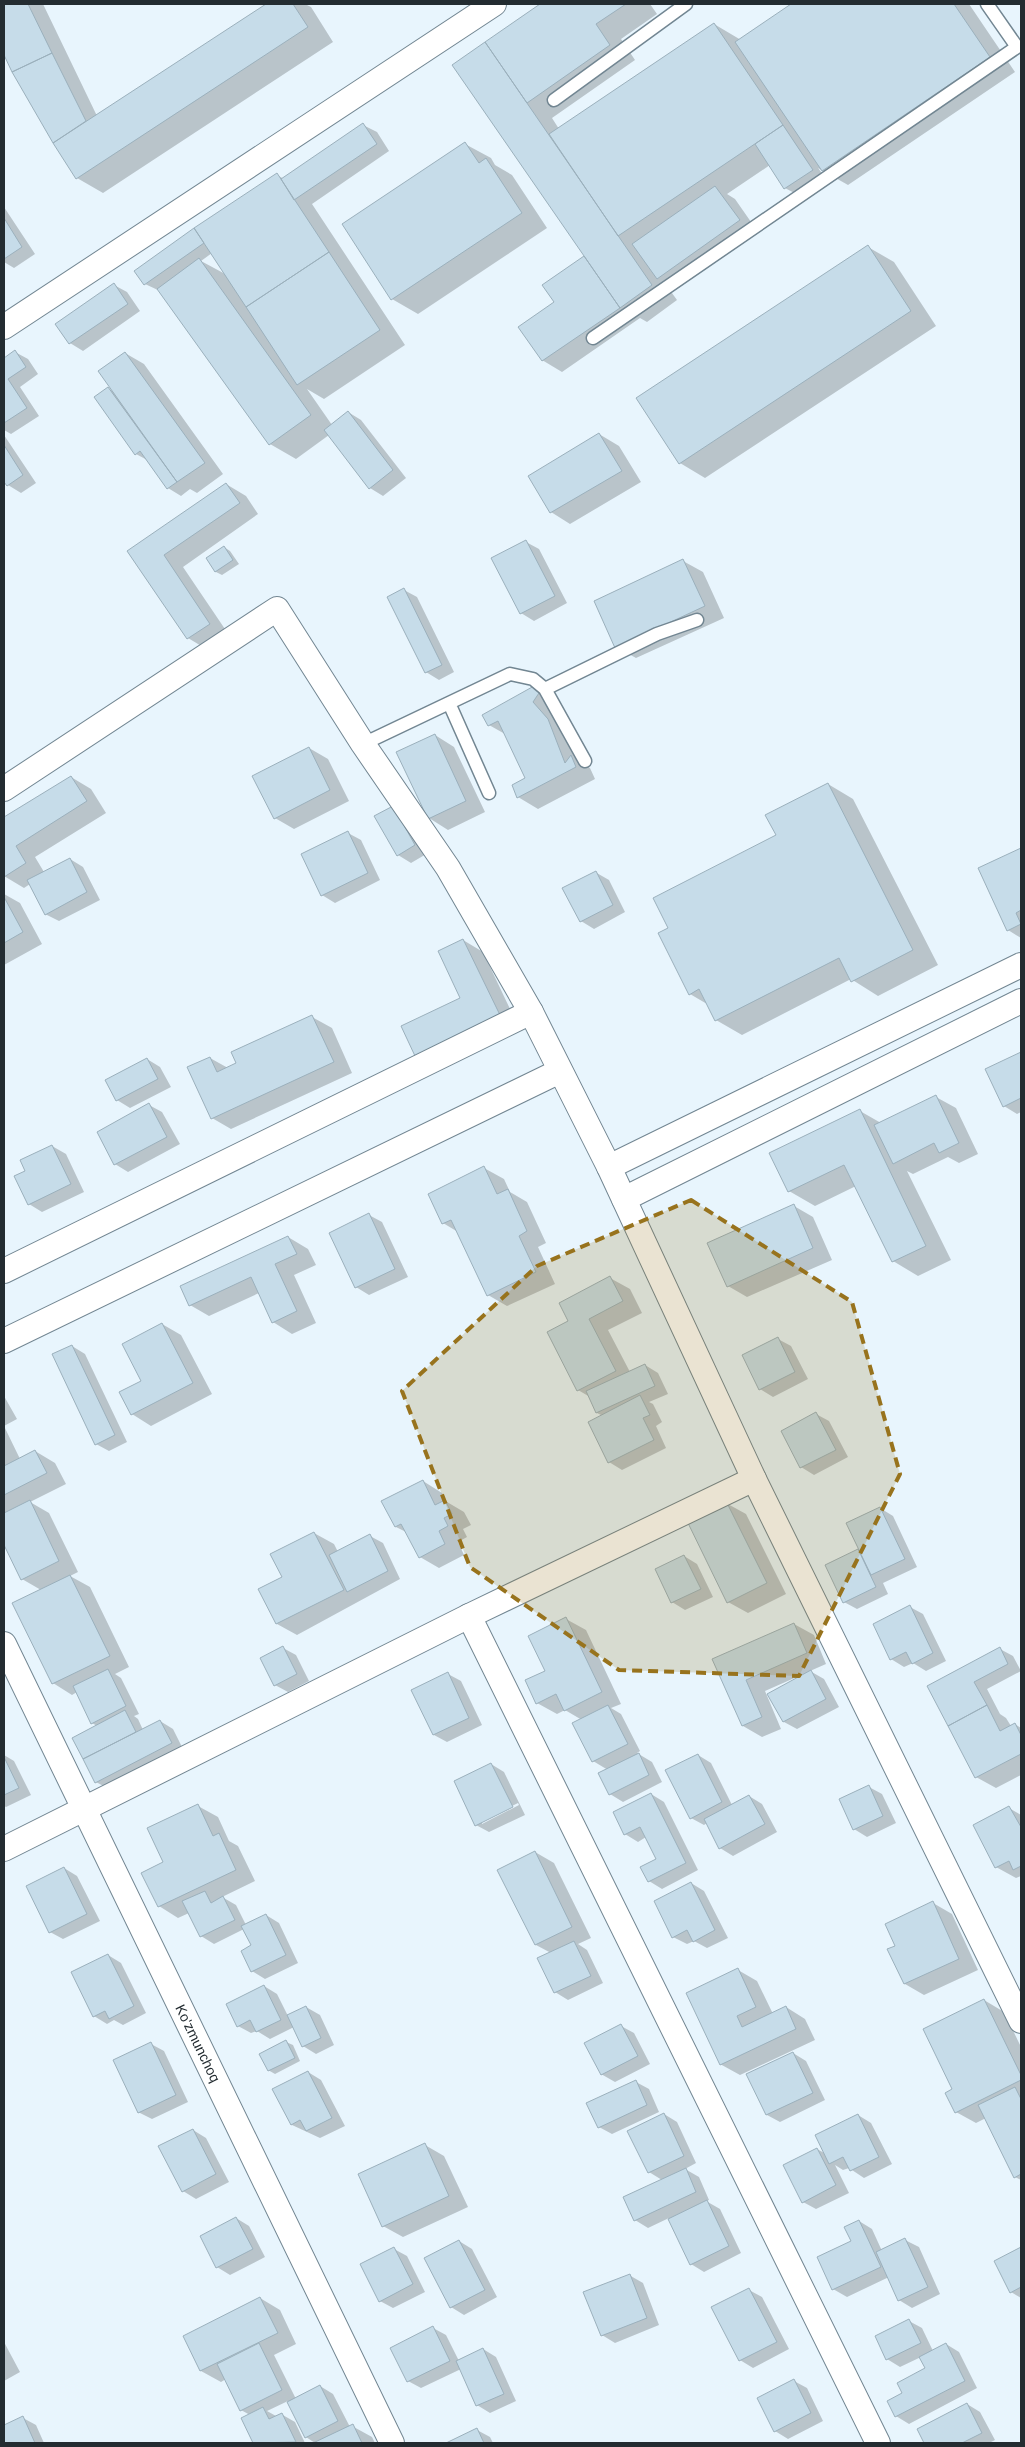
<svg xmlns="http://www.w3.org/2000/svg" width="1025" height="2447" viewBox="0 0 1025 2447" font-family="Helvetica,sans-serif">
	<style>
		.shadow { fill: #0003; fill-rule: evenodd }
		.building { fill: #c6dce9; stroke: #9bb0bc }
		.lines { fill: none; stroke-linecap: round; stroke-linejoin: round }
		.lane-casing { stroke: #728692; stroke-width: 15 }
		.street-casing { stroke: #728692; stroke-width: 26 }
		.lane { stroke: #fff; stroke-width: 12 }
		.street { stroke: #fff; stroke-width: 24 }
		.marked { fill: #98731d; fill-opacity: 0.2; stroke: #98731d; stroke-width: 4; stroke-dasharray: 10 6; stroke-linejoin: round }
		.labels { text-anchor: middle; stroke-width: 4.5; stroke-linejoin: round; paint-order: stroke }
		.street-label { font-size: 14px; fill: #232c31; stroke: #fff }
	</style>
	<rect width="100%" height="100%" fill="#e8f5fd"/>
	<path class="shadow" d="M4,4H43L97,116L268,4H305L311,7L333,42L103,193L77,178L13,72L4,52Z
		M542,4H650L657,14L621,39L635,60L552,118L559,129L714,24L741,40L793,4H969L1015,72L848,185L818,168L825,177L798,195L785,188L770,165L727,194L735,199L758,232L677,289L664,282L677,300L647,322L640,318L562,372L542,360L555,303L543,285L586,256L454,65Z
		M363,125L377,132L389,151L312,204L405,345L324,399L307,389L332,425L348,412L361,420L406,478L383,496L370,488L329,435L296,459L270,444L160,291L145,284L136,271L277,175L284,179ZM212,253L227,275L201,261Z
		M465,144L491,158L495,165L512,175L547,228L418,314L392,299Z
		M4,207L35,254L14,268L4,262Z
		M868,247L894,262L936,326L705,478L680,463Z
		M114,285L127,292L140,311L83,351L70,343L57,324Z
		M15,352L28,359L38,374L20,387L39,416L11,434L4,430V359Z
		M125,353L144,364L223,474L197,493L190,489L181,496L168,488L149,461L136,454L108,388L114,392Z
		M599,434L619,446L641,482L570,524L551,512Z
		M4,435L36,483L21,493L8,485L4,480Z
		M226,484L246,496L258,514L183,567L229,635L208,650L188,638L128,552Z
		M526,542L539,549L567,603L534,621L521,613Z
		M224,547L230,551L239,564L222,575L216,572L207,559Z
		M683,561L703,572L724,618L636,658L616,647Z
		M404,590L417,597L454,672L439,680L426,672Z
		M534,688L554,699L579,761L590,768L595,779L538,809L518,797L526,778L505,734L489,725Z
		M435,735L454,747L485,812L448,830L429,818Z
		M309,748L328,759L349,801L294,829L275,818Z
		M71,777L91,789L106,813L35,857L44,872L70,859L83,867L100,900L59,921L45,914L30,884L24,888L4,876V819Z
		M828,784L853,799L938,965L878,996L851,979L742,1035L716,1020L707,1004L690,994L670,928L778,835Z
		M393,807L428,853L411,863L398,855Z
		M348,833L361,840L380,880L335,903L322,895Z
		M1021,849V938L1008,930L979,869Z
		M595,872L609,880L625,912L594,929L581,921Z
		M4,894L20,903L42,944L4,965Z
		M463,940L483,952L518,1026L462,998Z
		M312,1017L332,1028L352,1073L231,1129L212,1118L210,1058L228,1068Z
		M1021,1053V1112L1017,1114L1004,1106L987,1070Z
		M147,1059L160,1067L171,1087L130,1108L117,1100Z
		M936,1097L956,1108L978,1154L959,1163L948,1157L913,1174L907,1171L951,1260L918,1276L893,1261L856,1186L815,1206L789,1191L860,1111L881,1123Z
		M149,1105L162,1112L180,1144L128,1172L115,1164L98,1132Z
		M52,1146L66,1154L84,1192L42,1212L29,1204L27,1172Z
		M484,1168L504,1179L510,1192L527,1202L546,1243L538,1247L555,1284L507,1306L488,1295L458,1232L443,1223Z
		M794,1206L813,1217L832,1260L747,1297L728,1286Z
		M369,1215L382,1222L408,1277L369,1295L356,1287Z
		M288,1237L308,1249L316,1265L294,1275L316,1323L292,1334L273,1322L259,1293L209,1316L190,1305Z
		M610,1278L630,1289L642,1313L608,1330L630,1372L645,1365L658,1373L668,1394L649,1402L653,1404L662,1422L656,1426L666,1448L622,1470L609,1462L603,1416L597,1413L590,1397L578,1390L570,1322Z
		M162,1324L181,1335L212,1394L151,1426L132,1414Z
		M778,1339L791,1346L808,1379L773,1397L760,1389Z
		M72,1346L85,1354L127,1442L109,1451L96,1444Z
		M4,1396L17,1419L4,1426Z
		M816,1414L829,1421L848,1457L814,1475L801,1467Z
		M4,1426L20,1459L35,1451L55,1463L66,1484L30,1502L49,1513L78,1572L70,1576L90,1587L129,1667L115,1674L121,1678L139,1714L134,1716L138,1719L143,1730L160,1721L173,1729L184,1751L109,1789L96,1782L74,1738L97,1726L92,1723L77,1692L72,1695L53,1683L41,1590L22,1579L4,1542Z
		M423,1481L442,1493L447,1502L464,1512L471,1525L463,1529L467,1537L458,1542L464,1555L439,1568L420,1557L408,1533L396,1527Z
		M726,1503L746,1514L786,1594L748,1613L728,1602Z
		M880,1508L893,1516L917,1567L883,1583L888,1594L857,1609L844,1602L827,1566L860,1550Z
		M314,1533L334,1544L338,1552L370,1536L383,1543L400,1579L297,1635L277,1624L284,1578Z
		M684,1556L697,1564L713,1597L685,1610L672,1602Z
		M910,1607L923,1614L946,1661L926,1671L913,1663L904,1667L891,1659Z
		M566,1619L586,1630L621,1704L611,1708L621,1714L640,1751L637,1753L652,1762L662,1782L623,1802L610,1794L608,1770L593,1761L582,1720L565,1710L557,1714L537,1703L546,1671Z
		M794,1624L814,1635L826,1664L810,1671L824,1679L839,1707L797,1729L784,1722L799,1676L765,1691L781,1729L762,1737L743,1726L714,1659Z
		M283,1648L296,1655L309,1681L288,1692L275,1685Z
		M1000,1649L1013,1656L1021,1671L987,1689L1000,1714L1006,1718L1011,1726L1015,1724L1021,1728V1775L996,1788L976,1777L929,1687Z
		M448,1674L461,1681L482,1725L447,1742L434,1735Z
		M4,1755L14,1761L31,1795L6,1807L4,1806Z
		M698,1755L711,1763L732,1805L749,1796L762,1804L777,1832L733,1856L720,1848L707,1823L704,1825L691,1818Z
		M491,1764L504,1772L525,1815L489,1832L476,1825ZM518,1803L519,1805L482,1824V1821Z
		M869,1787L882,1794L896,1823L867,1837L854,1829Z
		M651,1794L664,1802L698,1870L662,1889L649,1881L658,1860L646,1837L638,1842L625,1834Z
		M198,1806L218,1817L229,1841L238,1846L255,1881L222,1897L236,1905L246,1925L266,1915L279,1923L298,1963L265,1979L252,1971V1946L244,1929L214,1944L201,1936L189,1913L178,1918L159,1906L165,1863Z
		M1009,1808L1021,1815V1876L1016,1878L996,1867Z
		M535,1852L554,1863L591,1938L578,1944L587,1950L603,1983L568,2000L555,1992L551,1953L536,1945Z
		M64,1868L77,1876L100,1921L63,1939L50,1932Z
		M691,1883L704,1891L728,1938L707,1948L694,1941L687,1944L673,1937Z
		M933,1903L952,1914L978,1970L924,1995L905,1984L896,1946Z
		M108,1955L121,1963L146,2013L123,2025L114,2020L107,2024L94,2016Z
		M738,1970L757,1981L773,2014L786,2007L805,2019L815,2040L740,2075L720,2064Z
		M264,1986L277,1994L288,2016L306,2007L320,2015L334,2045L316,2054L303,2046L294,2027L270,2039L257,2031L251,2033L238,2026Z
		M984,2000L1004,2012L1021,2047V2180L1015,2177L986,2118L976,2123L956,2112L954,2090Z
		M621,2026L634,2033L650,2064L615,2082L601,2074Z
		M286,2042L293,2045L300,2061L275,2074L268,2070Z
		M151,2044L164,2051L188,2102L152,2119L138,2112Z
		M793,2053L806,2061L825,2100L780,2122L767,2115L748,2075Z
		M308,2072L321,2080L345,2126L320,2138L292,2125Z
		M636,2082L649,2089L659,2112L612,2134L599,2127Z
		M664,2114L677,2122L696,2163L685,2169L699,2177L709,2200L706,2201L720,2209L741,2253L704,2272L691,2264L669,2218L648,2228L635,2220L662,2180L649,2172Z
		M858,2115L871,2123L892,2164L864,2178L849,2168L843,2170L835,2165L849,2193L816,2209L803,2202L817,2149L826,2154Z
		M193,2130L206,2138L229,2182L196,2199L183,2191L160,2147Z
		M425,2145L444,2156L468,2207L403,2237L383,2226Z
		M236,2218L249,2226L265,2257L230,2275L217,2267Z
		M859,2221L872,2229L882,2251L905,2240L919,2247L940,2294L912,2308L899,2300L889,2277L847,2297L833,2289L818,2258L852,2241Z
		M459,2241L472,2249L497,2297L464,2315L451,2307Z
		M394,2249L407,2256L425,2292L393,2308L380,2301Z
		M1021,2249V2298L1011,2292L996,2262Z
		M629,2275L643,2283L659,2325L615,2343L602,2335Z
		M749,2290L762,2297L789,2349L753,2368L740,2360Z
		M260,2298L280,2310L296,2344L274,2355L296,2399L320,2386L333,2394L350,2427L352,2426L372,2437L375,2443H315L306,2437L288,2401L267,2411L276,2416L281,2414L295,2422L305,2443H255L243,2419L250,2415L241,2410L226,2379L221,2382L201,2371L185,2336Z
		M909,2321L922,2328L933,2351L946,2344L959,2352L977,2388L909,2424L896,2416L904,2394L927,2369L921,2357L900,2367L887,2359Z
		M433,2328L446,2335L459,2361L483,2349L496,2357L516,2401L490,2413L477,2405L461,2369L421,2388L408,2381Z
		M4,2342L20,2372L4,2381Z
		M794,2381L807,2388L823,2421L788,2439L775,2431Z
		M967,2404L980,2412L995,2440L989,2443H926L918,2429Z
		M23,2418L36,2425L44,2443H4V2427Z
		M477,2430L490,2437L493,2443H449Z"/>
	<path class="building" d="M4,4H28L52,53L12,72L4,55Z
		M266,4H293L308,27L76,179L53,143Z
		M540,4H626L596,24L610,45L527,103L485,42Z
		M791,4H954L990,57L822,171L735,42Z
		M714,23L783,125L618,236L549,134Z
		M485,42L652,285L620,308L452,65Z
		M52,53L86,121L53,143L12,72Z
		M363,123L377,144L294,200L281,179Z
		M783,125L813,170L784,189L755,144Z
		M465,142L479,163L486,158L522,213L391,300L342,224Z
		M277,173L329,252L246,307L194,228Z
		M715,186L740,220L657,279L632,244Z
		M4,218L22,247L4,259Z
		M194,228L204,243L144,285L134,271Z
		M868,245L911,311L679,464L636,398Z
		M329,252L380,330L297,385L246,307Z
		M584,256L620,308L542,361L518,327L554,302L542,285Z
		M199,258L311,415L269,445L157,289Z
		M114,283L128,304L69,344L55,324Z
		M15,350L26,367L8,379L27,408L4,423V358Z
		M125,352L205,463L177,482L98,371Z
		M108,387L177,482L167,489L140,451L135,455L94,397Z
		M348,411L393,470L369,489L324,430Z
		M599,433L622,471L550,513L528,476Z
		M4,445L23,475L7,486L4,482Z
		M226,483L240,503L164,555L210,624L187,639L127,551Z
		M526,540L555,596L520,614L491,558Z
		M224,546L233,560L215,572L206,558Z
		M683,559L705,606L615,648L594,601Z
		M404,588L442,665L425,673L387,597Z
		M534,686L539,693L533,702L548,719L565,763L571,755L576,767L517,798L512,785L525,778L498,721L488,726L482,715Z
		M435,734L466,801L428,819L396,752Z
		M309,747L330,790L274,819L252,776Z
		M71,776L87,801L16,846L26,863L4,877V817Z
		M828,783L913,950L851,982L839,958L715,1021L699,989L689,995L658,933L668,928L653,898L776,835L765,815Z
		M393,806L415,845L397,856L374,816Z
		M348,831L368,873L321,896L301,854Z
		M1021,848V910L1016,913L1021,924L1007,931L978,868Z
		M70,858L87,892L45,915L27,880Z
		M596,871L613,905L580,922L562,888Z
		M4,897L23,932L4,943Z
		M463,939L500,1015L415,1056L401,1026L460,998L438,951Z
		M312,1015L334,1062L211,1119L187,1067L210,1057L217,1072L236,1063L231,1052Z
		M1021,1052V1098L1003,1107L985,1069Z
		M147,1058L158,1079L116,1101L105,1080Z
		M936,1095L959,1143L939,1153L934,1143L893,1164L874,1125Z
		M149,1103L167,1137L114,1165L97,1132Z
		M860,1109L926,1246L892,1262L844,1165L788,1192L769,1153Z
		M52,1145L71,1184L28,1205L14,1176L25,1171L20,1160Z
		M484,1166L497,1194L508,1189L527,1231L519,1236L536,1272L487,1296L451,1220L442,1224L428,1194Z
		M794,1204L813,1248L727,1287L707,1243Z
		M369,1213L395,1269L355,1288L329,1233Z
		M288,1236L297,1254L275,1264L297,1311L272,1323L251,1277L189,1306L180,1286Z
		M610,1276L623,1301L589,1319L616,1371L577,1391L547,1332L568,1321L559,1303Z
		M162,1323L193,1383L131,1415L119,1392L141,1381L122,1344Z
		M778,1337L795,1372L759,1390L742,1355Z
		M72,1345L115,1435L95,1445L52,1354Z
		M645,1364L655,1386L596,1413L586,1391Z
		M640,1395L650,1415L643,1418L654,1440L608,1463L588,1422Z
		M816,1412L836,1450L800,1468L781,1431Z
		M35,1450L47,1473L4,1495V1466Z
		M423,1480L435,1505L445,1500L452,1514L444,1518L448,1526L439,1531L445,1544L419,1558L401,1524L395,1527L381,1501Z
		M30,1500L59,1561L21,1580L4,1545V1513Z
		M726,1501L767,1583L727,1603L687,1521Z
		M880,1507L905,1559L871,1575L846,1523Z
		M314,1532L344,1590L276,1624L258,1589L282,1577L270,1554Z
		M370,1534L388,1571L347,1592L329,1555Z
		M858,1549L876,1587L843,1603L825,1565Z
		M684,1555L701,1589L671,1603L655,1569Z
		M70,1575L110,1656L52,1684L12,1603Z
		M910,1605L933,1653L912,1664L906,1652L890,1660L873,1624Z
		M566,1617L602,1692L564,1711L556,1694L536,1704L525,1680L545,1671L528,1636Z
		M794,1623L807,1653L746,1680L762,1717L742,1726L712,1659Z
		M283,1646L297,1674L274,1686L260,1658Z
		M1000,1647L1008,1664L974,1682L987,1705L948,1726L927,1686Z
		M108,1669L126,1706L91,1724L73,1686Z
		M811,1670L826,1699L783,1722L767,1694Z
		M448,1672L469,1718L433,1735L411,1690Z
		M608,1705L628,1744L592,1762L572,1723Z
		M987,1705L1000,1731L1015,1723L1021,1735V1754L975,1778L948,1726Z
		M125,1710L136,1732L83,1759L72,1738Z
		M160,1720L172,1743L95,1783L83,1759Z
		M639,1753L649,1775L609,1795L598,1773Z
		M698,1754L722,1802L690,1819L665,1770Z
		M4,1757L19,1788L4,1795Z
		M491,1763L513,1807L475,1826L454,1781Z
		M869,1785L883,1816L853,1830L839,1799Z
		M651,1793L686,1863L648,1882L640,1867L656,1859L640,1827L624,1835L613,1812Z
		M749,1795L765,1824L719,1849L704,1819Z
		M198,1804L213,1836L219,1833L236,1870L158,1907L141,1873L163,1862L147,1828Z
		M1009,1806L1021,1827V1866L1013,1870L1009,1861L995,1868L973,1825Z
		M535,1851L572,1927L535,1945L497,1870Z
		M64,1867L87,1914L49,1933L26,1886Z
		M691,1882L715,1930L693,1942L687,1930L672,1938L654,1901Z
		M205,1891L211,1903L223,1896L235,1920L200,1937L182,1901Z
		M933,1901L959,1959L904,1984L887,1949L895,1946L885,1924Z
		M266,1914L286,1955L251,1972L241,1951L251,1945L241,1926Z
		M574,1941L591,1976L554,1993L537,1958Z
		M108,1954L134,2006L109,2019L105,2011L93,2017L71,1972Z
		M738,1968L756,2007L737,2016L742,2027L786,2006L796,2029L720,2065L686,1993Z
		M264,1985L281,2020L256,2032L250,2020L237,2027L226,2004Z
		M984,1999L1021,2075V2080L955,2113L945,2093L952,2089L923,2029Z
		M306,2006L321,2038L302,2047L287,2015Z
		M621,2024L638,2056L601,2075L584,2043Z
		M286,2040L295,2058L268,2071L259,2054Z
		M151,2042L176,2095L138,2113L113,2060Z
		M793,2052L813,2093L766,2115L746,2074Z
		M308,2071L332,2118L306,2131L300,2120L291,2125L272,2089Z
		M636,2080L647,2105L598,2128L586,2103Z
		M1015,2087L1021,2099V2174L1014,2178L978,2105Z
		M664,2113L684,2156L648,2173L627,2131Z
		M858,2114L879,2157L850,2171L843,2157L829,2164L815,2135Z
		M193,2129L216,2174L182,2192L158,2146Z
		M425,2143L449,2196L382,2227L358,2174Z
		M817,2148L836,2185L802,2203L783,2165Z
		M686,2168L696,2192L634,2221L623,2197Z
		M707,2200L729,2246L690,2265L668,2219Z
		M236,2217L253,2249L216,2268L200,2236Z
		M859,2220L881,2267L832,2290L817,2257L851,2241L844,2227Z
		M905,2238L928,2287L898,2301L876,2252Z
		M459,2240L485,2290L450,2308L424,2258Z
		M394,2247L413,2284L379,2302L360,2264Z
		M1021,2247V2287L1010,2293L994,2261Z
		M630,2274L647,2318L601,2336L583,2292Z
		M749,2288L777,2342L739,2361L711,2307Z
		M260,2297L278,2333L200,2371L183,2336Z
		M909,2319L921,2343L886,2360L875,2336Z
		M433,2326L450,2361L407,2382L390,2348Z
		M259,2343L282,2390L240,2411L217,2364Z
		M946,2343L965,2381L895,2417L887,2401L902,2393L897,2383L925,2368L919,2357Z
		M483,2348L504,2394L476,2406L456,2361Z
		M794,2379L811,2413L774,2432L757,2398Z
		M320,2385L338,2421L305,2438L287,2402Z
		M967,2403L982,2433L962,2443H924L917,2429Z
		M263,2407L269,2419L282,2413L296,2442L253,2443L241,2418Z
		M23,2416L35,2443H4V2425Z
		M353,2424L362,2443H313Z
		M477,2428L484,2443H446Z"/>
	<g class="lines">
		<defs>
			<path id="lane" d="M554,100L686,4
				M593,338L1017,47L987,4
				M545,689L657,634L697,620
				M449,703L489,793
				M363,744L510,674L533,679L545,689L585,761"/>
			<g id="street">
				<path d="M4,327L494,4"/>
				<path d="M4,789L277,609L363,744L448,868L531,1012L609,1167L754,1479L1021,2021"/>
				<path d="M609,1167L1021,965"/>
				<path d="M624,1199L1021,1001"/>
				<path d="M4,1271L531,1012"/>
				<path d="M4,1341L560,1071"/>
				<path d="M469,1616L878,2443"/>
				<path id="s1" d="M4,1644L392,2443"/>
				<path d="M4,1849L469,1616L754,1479"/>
			</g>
		</defs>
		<use href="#lane" class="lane-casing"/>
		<use href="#street" class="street-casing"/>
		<use href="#lane" class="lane"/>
		<use href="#street" class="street"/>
	</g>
	<path class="marked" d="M691,1200L852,1302L900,1474L799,1676L619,1670L470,1567L402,1391L537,1266Z"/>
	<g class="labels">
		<g class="street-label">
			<text dy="5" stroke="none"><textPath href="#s1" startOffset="444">Ko'zmunchoq</textPath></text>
		</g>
	</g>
	<rect width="1025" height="2447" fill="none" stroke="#232c31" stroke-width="10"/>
</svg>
